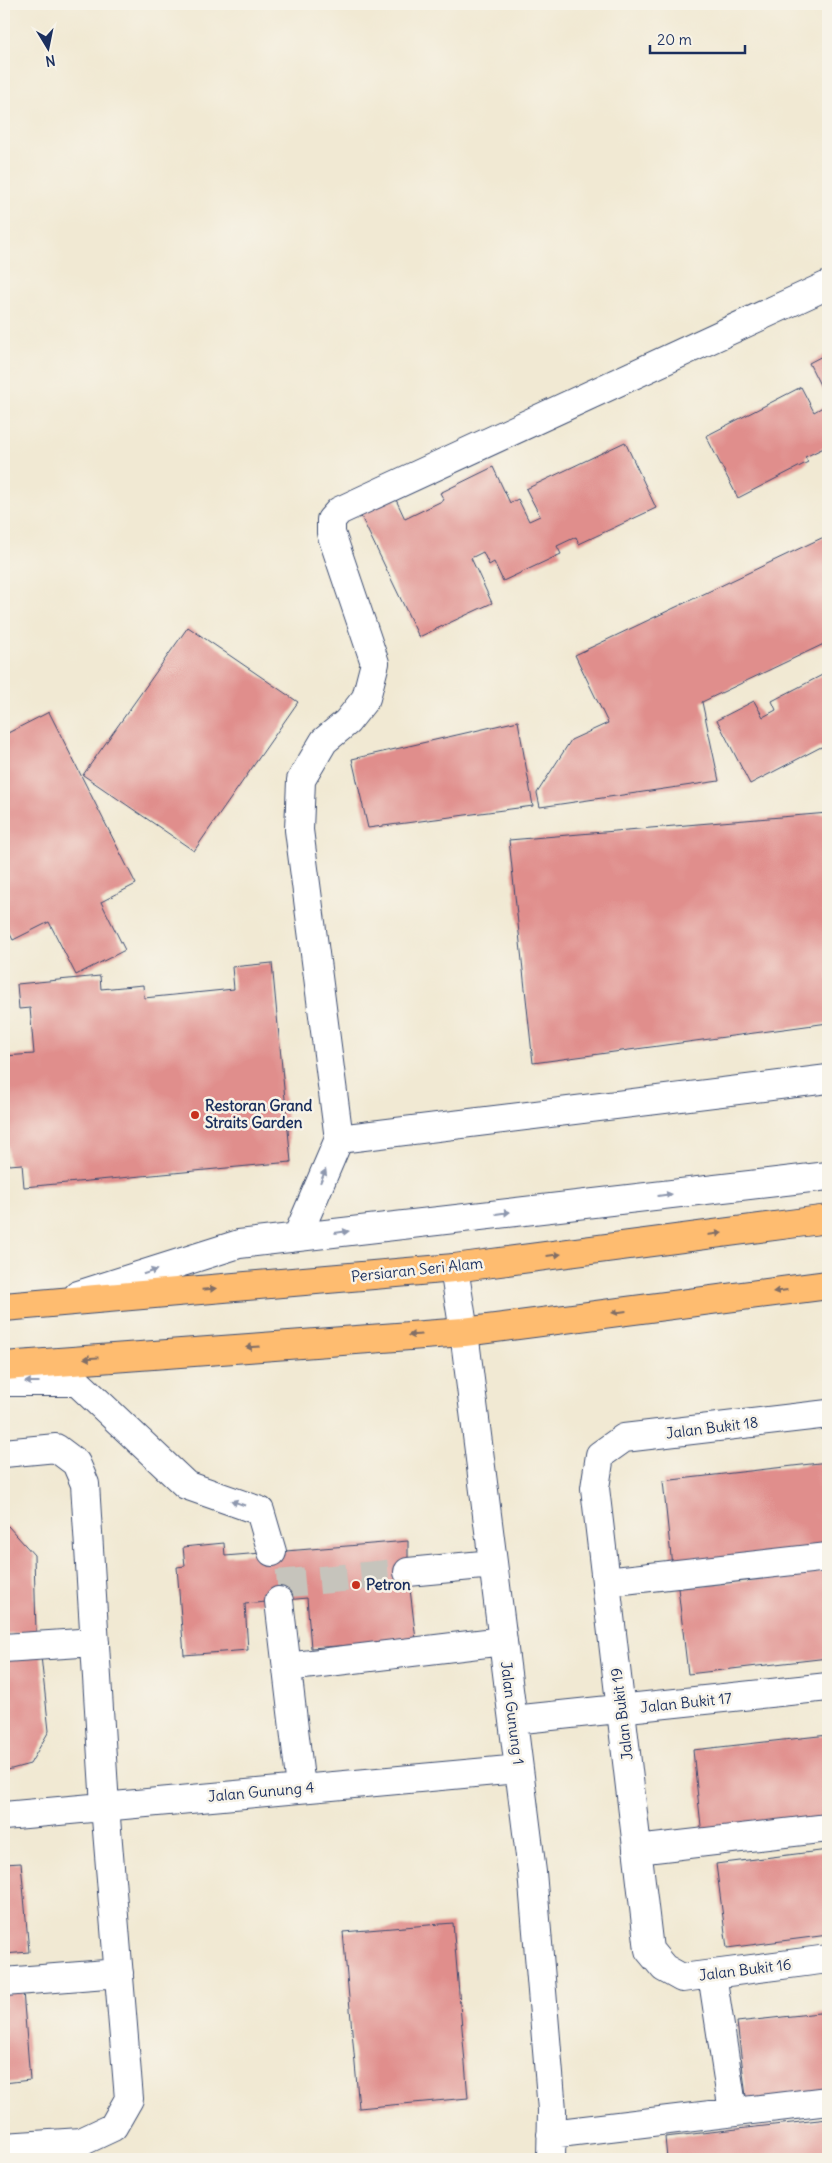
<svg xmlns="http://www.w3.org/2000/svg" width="832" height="2163" viewBox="0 0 832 2163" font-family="Delius,sans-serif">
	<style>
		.building { fill: #e08e8c }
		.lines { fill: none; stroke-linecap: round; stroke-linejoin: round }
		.minor-tunnel { stroke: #c6c4bc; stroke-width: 28; stroke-dasharray: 28 14; stroke-linecap: butt }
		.minor-casing { stroke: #3b4b70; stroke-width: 30 }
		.major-casing { stroke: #3b4b70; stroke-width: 30 }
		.minor { stroke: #fff; stroke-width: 28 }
		.major { stroke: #febc70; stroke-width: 28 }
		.oneway { fill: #8d97ae }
		.oneway2 { fill: #816e66 }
		.poi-dot { fill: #c8321e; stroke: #f7f3e8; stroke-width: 2 }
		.labels { text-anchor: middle; stroke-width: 5; stroke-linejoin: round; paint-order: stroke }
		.poi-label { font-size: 15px; font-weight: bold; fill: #1b2f5e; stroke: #f7f3e8; text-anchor: start }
		.street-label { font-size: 15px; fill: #1b2f5e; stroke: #f7f3e8 }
	</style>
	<rect width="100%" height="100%" fill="#f7f3e8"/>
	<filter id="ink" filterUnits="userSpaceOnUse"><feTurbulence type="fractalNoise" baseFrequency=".02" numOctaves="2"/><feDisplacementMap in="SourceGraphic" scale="10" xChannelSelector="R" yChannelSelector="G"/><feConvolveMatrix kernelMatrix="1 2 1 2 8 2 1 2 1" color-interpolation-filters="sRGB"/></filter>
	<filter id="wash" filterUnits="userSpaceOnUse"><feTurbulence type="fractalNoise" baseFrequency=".0096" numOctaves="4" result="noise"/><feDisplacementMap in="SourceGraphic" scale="20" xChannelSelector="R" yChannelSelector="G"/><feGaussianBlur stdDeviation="1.12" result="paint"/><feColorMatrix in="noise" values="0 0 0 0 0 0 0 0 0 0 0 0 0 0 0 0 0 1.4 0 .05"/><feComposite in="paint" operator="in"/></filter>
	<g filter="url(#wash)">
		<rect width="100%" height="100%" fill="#f1e9d3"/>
		<g id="blocks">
			<path class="building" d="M828,353V401L809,363Z
				M801,387L814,412L828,404V452L826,447L805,457L808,462L738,498L706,436Z
				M625,442L656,508L579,544L576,537L557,546L561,554L503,581L494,562L489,565L483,552L471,558L492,603L419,637L356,506L391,489L405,519L444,500L440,493L493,467L510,503L518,499L529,521L540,516L526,489Z
				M828,535V642L702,702L719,781L540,807L537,793L571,740L608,723L575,655Z
				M188,627L298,702L194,851L83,775Z
				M828,672V747L823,750L821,747L750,784L717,720L754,701L763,717L776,710L772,701Z
				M49,712L136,884L101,902L125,950L76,975L49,922L13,940L4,922V735Z
				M518,721L533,806L368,828L352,759Z
				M828,813V1023L533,1063L509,840Z
				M272,963L291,1162L24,1187L22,1164L9,1165L4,1112V1056L34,1054L30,1008L19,1009L17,984L100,976L101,989L143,985L144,998L234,989L232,967Z
				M828,1462V1549L672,1566L663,1481Z
				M4,1526H8L34,1555L36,1632L4,1634Z
				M408,1541V1572L416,1640L311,1648L307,1598L245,1604L248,1650L184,1655L177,1567L185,1566L183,1547L224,1543L225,1556Z
				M828,1571V1658L688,1674L678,1588Z
				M41,1656L49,1731L30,1764L4,1771V1659Z
				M828,1735V1822L702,1836L693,1750Z
				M828,1850V1935L727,1948L716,1864Z
				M21,1863L29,1952L4,1954V1864Z
				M453,1923L468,2098L359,2108L343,1932Z
				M23,1991L30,2080L4,2083V1993Z
				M828,2012V2096L747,2105L737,2022Z
				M828,2119V2159H667L665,2137Z"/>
		</g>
	</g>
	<g filter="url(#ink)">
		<use href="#blocks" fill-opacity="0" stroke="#3b4b70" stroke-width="1"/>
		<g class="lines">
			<path class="minor-tunnel" d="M277,1584L408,1572"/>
			<defs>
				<path id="minor" d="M339,1139L828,1079
					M297,1237L339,1139L299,830L301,780L324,741L347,722L366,698L375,663L331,533V520L339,511L828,285
					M454,1268L464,1332L532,1872L552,2110L551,2159
					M78,1295L239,1244L828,1176
					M4,1382H77L186,1485L260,1511L272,1552
					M828,1414L624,1438L600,1455L595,1488L649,1950L664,1968L682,1978L828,1959
					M4,1453L56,1448L76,1463L85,1484L105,1806L129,2099L113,2127L81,2142L4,2147
					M408,1572L493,1564
					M606,1582L828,1557
					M279,1601L301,1788
					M4,1648L95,1642
					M287,1667L503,1641
					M513,1720L828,1687
					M4,1816L519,1769
					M637,1850L828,1828
					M712,1974L733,2112
					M4,1982L119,1973
					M551,2134L828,2101"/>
				<path id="major" d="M4,1307L454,1268L828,1219
					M4,1366L464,1332L828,1285"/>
			</defs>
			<use href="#minor" class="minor-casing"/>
			<use href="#major" class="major-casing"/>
			<use href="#minor" class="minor"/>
			<use href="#major" class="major"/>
		</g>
		<defs><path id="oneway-solid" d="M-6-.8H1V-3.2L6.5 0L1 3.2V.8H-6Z" transform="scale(1.25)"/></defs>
		<g class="oneway">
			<use href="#oneway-solid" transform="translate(323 1176) rotate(-67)"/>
			<use href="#oneway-solid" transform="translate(665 1195) rotate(-7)"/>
			<use href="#oneway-solid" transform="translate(503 1213) rotate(-7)"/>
			<use href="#oneway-solid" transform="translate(342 1232) rotate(-7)"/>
			<use href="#oneway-solid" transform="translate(150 1272) rotate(-18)"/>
			<use href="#oneway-solid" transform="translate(32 1382) rotate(180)"/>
			<use href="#oneway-solid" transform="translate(238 1503) rotate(-161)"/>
		</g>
		<g class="oneway2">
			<use href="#oneway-solid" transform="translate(715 1234) rotate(-7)"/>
			<use href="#oneway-solid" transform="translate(554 1255) rotate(-7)"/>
			<use href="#oneway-solid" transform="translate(209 1289) rotate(-5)"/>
			<use href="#oneway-solid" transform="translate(780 1291) rotate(173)"/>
			<use href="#oneway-solid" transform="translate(619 1312) rotate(173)"/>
			<use href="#oneway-solid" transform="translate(415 1335) rotate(176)"/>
			<use href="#oneway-solid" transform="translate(253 1347) rotate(176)"/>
			<use href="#oneway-solid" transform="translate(91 1358) rotate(176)"/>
		</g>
	</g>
	<g class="poi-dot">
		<circle cx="195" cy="1115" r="5"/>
		<circle cx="356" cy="1585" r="5"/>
	</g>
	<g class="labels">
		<g class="poi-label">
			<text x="205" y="1111">Restoran Grand<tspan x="205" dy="17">Straits Garden</tspan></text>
			<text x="366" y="1590">Petron</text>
		</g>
		<g class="street-label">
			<text transform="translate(417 1270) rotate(-6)" y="5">Persiaran Seri Alam</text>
			<text transform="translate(712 1428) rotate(-7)" y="5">Jalan Bukit 18</text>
			<text transform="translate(686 1703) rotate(-6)" y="5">Jalan Bukit 17</text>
			<text transform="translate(512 1713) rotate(83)" y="5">Jalan Gunung 1</text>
			<text transform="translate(622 1714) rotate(-97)" y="5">Jalan Bukit 19</text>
			<text transform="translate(261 1792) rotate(-5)" y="5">Jalan Gunung 4</text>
			<text transform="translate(745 1970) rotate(-7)" y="5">Jalan Bukit 16</text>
		</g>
	</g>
	<rect width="832" height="2163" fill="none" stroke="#f7f3e8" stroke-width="20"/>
	<g transform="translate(48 48) rotate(170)" stroke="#f7f3e8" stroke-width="4" paint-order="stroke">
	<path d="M0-4L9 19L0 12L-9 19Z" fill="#1b2f5e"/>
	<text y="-8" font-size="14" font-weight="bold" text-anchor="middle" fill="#1b2f5e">N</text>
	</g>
	<path d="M650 45v8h95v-8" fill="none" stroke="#1b2f5e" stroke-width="2.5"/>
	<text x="657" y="45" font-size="15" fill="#1b2f5e" stroke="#f7f3e8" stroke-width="4" paint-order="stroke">20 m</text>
</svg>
